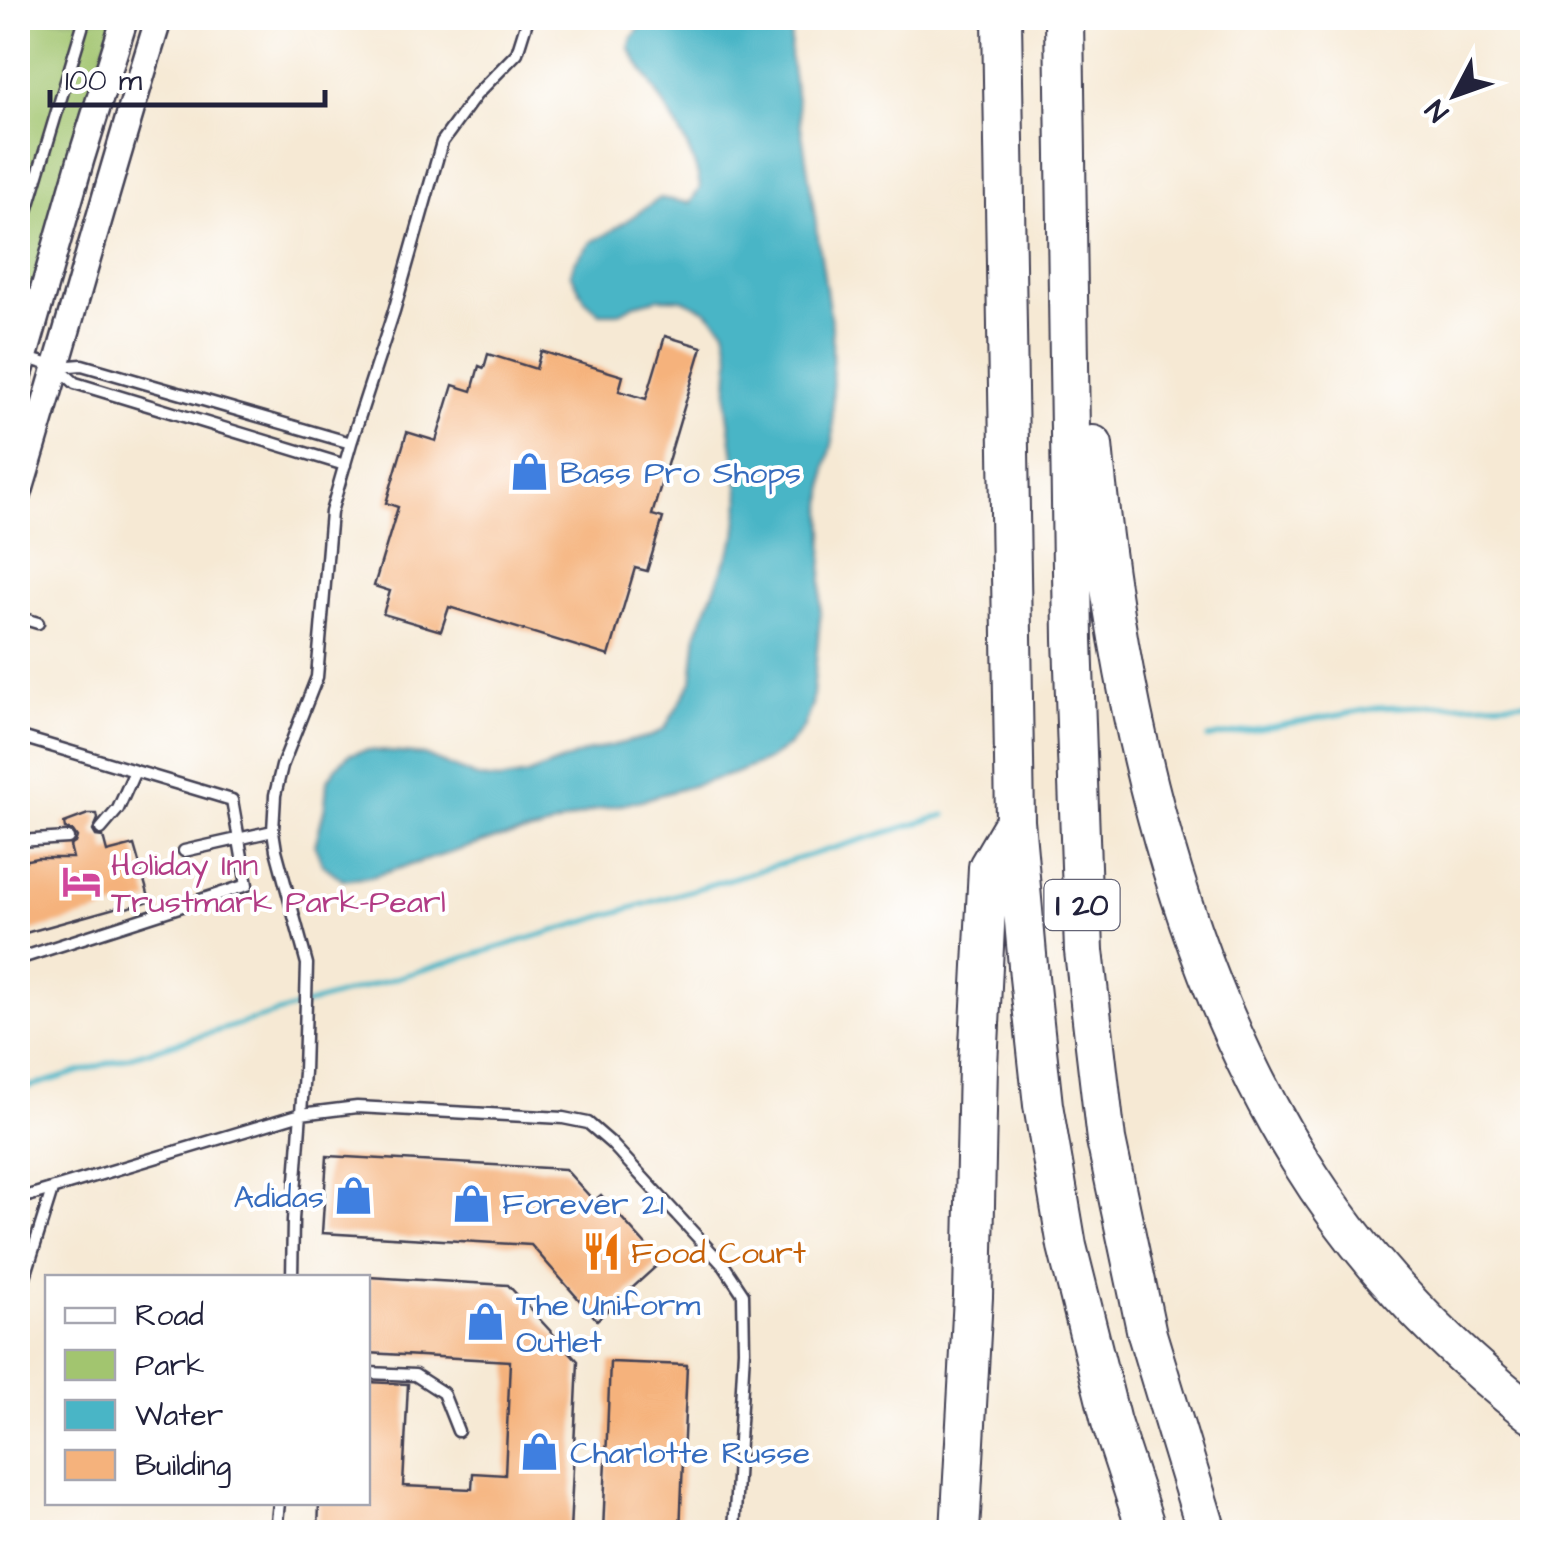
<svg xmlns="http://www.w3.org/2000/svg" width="1550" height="1550" viewBox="0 0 1550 1550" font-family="'Architects Daughter',sans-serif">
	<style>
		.green { fill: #a2c56f; stroke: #627455; stroke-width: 2.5 }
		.water { fill: #49b5c6; stroke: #366c80; stroke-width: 2.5 }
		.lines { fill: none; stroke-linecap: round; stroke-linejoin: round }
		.stream { stroke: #49b5c6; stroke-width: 5 }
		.building { fill: #f5b27c }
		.service-casing { stroke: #424052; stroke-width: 15 }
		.tertiary-casing { stroke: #424052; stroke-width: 30 }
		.motorway-casing { stroke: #424052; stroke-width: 42 }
		.service { stroke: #fff; stroke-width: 10 }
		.tertiary { stroke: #fff; stroke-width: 25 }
		.motorway { stroke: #fff; stroke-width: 38 }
		.labels { text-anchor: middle; stroke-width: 8; stroke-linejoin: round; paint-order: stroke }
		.shield { fill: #fff; stroke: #646476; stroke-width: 2.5 }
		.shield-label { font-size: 30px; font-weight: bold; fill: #22223b }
		.shop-label { font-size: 32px; fill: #366cbe; stroke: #fff; text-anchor: start }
		.hotel-label { font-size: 32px; fill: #b23c85; stroke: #fff; text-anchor: start }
		.food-label { font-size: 32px; fill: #c56008; stroke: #fff; text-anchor: start }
	</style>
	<rect width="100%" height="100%" fill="#fff"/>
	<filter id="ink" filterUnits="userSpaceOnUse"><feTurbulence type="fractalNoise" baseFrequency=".01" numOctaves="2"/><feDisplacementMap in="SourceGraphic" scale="20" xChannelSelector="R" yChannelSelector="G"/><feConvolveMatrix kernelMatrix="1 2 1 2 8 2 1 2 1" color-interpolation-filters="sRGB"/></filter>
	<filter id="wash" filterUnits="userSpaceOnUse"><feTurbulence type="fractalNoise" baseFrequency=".0048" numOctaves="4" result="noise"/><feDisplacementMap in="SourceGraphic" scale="40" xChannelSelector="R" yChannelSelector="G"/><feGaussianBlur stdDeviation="2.25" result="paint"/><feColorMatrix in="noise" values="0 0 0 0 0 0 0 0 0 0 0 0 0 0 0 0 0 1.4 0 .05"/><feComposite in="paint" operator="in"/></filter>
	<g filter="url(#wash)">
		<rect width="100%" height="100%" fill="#f6e9d4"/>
		<path class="green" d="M18,18H114L18,340Z"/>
		<path class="water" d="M648,18H792L790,55L832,328L833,441L826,468L823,506L824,534L820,618L812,705L803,728L788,746L768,760L733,774L646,799L592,811L541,830L495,839L371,877L343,880L322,864L315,846L325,806L327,781L338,765L350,754L368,750L424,755L479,778L499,780L527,775L589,751L652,736L665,728L692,681L697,632L736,536L740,500L727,406L730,354L725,329L706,310L682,299L660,298L635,304L618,313H600L585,300L571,273L574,263L591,242L607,234L660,198L690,203L700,188C696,146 651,86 629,48L632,38Z"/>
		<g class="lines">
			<path class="stream" d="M1208,738L1377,708L1532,701
				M18,1090L945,815"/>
		</g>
		<g id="blocks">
			<path class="building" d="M665,336L702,347L652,515L663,518L647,571L635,568L609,656L449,607L441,631L383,614L390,591L374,586L398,507L386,503L407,432L436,441L453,385L472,391L479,366L484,368L488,354L536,369L541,351L623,376L619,391L646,399Z
				M88,814H97L98,819L93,831L96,836L103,837L107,852L134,845L150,901L123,909L122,906L18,935V862L37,858H73L70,846L75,843L77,837L73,831L65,829L64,823Z
				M327,1156L565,1169L594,1201L601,1195L661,1262L597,1320L531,1245L322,1233Z
				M368,1277L508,1285L578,1361L570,1532H318L319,1502H368V1382L408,1384L403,1486L472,1489L473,1473L505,1475L510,1361L368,1353Z
				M610,1362L687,1365L680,1532H603Z"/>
		</g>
	</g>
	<g filter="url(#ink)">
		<use href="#blocks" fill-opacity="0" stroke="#424052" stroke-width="2.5"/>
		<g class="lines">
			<defs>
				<path id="service" d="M18,241L85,18
					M23,357L57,367L75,383L345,465
					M58,367L82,365L351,443
					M18,617L38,623
					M18,736L232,800L247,885L18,959
					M101,829L118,809L135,771
					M18,841L68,838
					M184,851L273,831
					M18,1199L301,1114L357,1107L563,1118L588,1123L611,1143L725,1267L743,1294L744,1350L734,1532
					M292,1278L293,1220L304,1072L307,964L276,850L273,831L275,795L282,766L317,677L331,512L351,443L394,311L442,142L476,95L517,53L528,18
					M18,1299L52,1190
					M368,1373L415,1375L443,1393L458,1431
					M276,1532L279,1502"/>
				<path id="tertiary" d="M18,379L81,159L125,18
					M18,496C66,337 110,176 159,18"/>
				<path id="motorway" d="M1002,18L1015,821L1029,977L1043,1105L1067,1246L1111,1422L1147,1532
					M1064,18L1073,639L1084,951L1106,1140L1147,1334L1207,1532
					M1093,445C1115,685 1171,952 1299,1159C1360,1258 1441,1343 1532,1414
					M960,1532L973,1297L978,1065L988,867L1015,821"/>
			</defs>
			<use href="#service" class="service-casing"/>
			<use href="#tertiary" class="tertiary-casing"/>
			<use href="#motorway" class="motorway-casing"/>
			<use href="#service" class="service"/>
			<use href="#tertiary" class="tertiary"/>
			<use href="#motorway" class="motorway"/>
		</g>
	</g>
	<defs>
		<symbol id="shop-bare" viewBox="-9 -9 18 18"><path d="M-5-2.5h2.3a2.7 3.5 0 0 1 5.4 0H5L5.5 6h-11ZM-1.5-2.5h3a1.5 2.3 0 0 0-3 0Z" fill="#3f7fe0" stroke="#fff" stroke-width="2.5" paint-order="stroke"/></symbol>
		<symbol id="hotel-bare" viewBox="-9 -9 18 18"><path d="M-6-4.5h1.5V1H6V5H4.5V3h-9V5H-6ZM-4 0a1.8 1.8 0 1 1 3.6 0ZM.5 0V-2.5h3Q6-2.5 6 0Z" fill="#d1479c" stroke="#fff" stroke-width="2.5" paint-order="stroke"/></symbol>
		<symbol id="restaurant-bare" viewBox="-9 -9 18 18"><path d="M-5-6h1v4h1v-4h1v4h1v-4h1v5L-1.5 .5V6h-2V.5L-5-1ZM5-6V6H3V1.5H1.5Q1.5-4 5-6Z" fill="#e8710a" stroke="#fff" stroke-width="2.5" paint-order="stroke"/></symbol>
	</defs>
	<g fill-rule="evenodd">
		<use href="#shop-bare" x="502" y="444" width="55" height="55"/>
		<use href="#hotel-bare" x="54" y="854" width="55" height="55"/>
		<use href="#shop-bare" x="326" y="1168" width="55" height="55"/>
		<use href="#shop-bare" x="444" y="1176" width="55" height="55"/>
		<use href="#restaurant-bare" x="574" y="1224" width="55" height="55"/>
		<use href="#shop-bare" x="458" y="1294" width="55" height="55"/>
		<use href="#shop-bare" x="512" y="1424" width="55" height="55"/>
	</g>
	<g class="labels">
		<rect class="shield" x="1044.5" y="880" width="75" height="50" rx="8"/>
		<g class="shield-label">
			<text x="1082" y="915">I 20</text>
		</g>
		<g class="shop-label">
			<text x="560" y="483">Bass Pro Shops</text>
			<text x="324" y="1207" text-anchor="end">Adidas</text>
			<text x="502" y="1214">Forever 21</text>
			<text x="516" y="1315">The Uniform<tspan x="516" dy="37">Outlet</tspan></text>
			<text x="570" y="1463">Charlotte Russe</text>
		</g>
		<g class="hotel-label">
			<text x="111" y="875">Holiday Inn<tspan x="111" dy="37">Trustmark Park-Pearl</tspan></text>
		</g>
		<g class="food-label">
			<text x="631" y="1263">Food Court</text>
		</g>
	</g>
	<rect width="1550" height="1550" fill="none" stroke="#fff" stroke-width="60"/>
	<rect x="45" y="1275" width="325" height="230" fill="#ffffff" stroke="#a7a7b1" stroke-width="2.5"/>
	<rect x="65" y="1308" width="50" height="15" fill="#ffffff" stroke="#a7a7b1" stroke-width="2.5"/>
	<text x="135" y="1325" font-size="30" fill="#22223b">Road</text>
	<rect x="65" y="1350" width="50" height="30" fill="#a2c56f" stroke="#a7a7b1" stroke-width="2.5"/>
	<text x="135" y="1375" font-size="30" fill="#22223b">Park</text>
	<rect x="65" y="1400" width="50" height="30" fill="#49b5c6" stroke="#a7a7b1" stroke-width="2.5"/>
	<text x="135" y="1425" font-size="30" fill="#22223b">Water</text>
	<rect x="65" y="1450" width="50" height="30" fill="#f5b27c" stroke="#a7a7b1" stroke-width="2.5"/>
	<text x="135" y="1475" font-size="30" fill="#22223b">Building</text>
	<g transform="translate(1455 95) rotate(229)" stroke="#ffffff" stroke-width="8" paint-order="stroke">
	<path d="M0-8L18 38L0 25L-18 38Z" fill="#22223b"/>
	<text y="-15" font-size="28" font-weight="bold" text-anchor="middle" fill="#22223b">N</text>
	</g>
	<path d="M50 90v15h275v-15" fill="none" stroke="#22223b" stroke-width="5"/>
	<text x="65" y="90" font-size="30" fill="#22223b" stroke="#ffffff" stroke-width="8" paint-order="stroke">100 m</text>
</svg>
